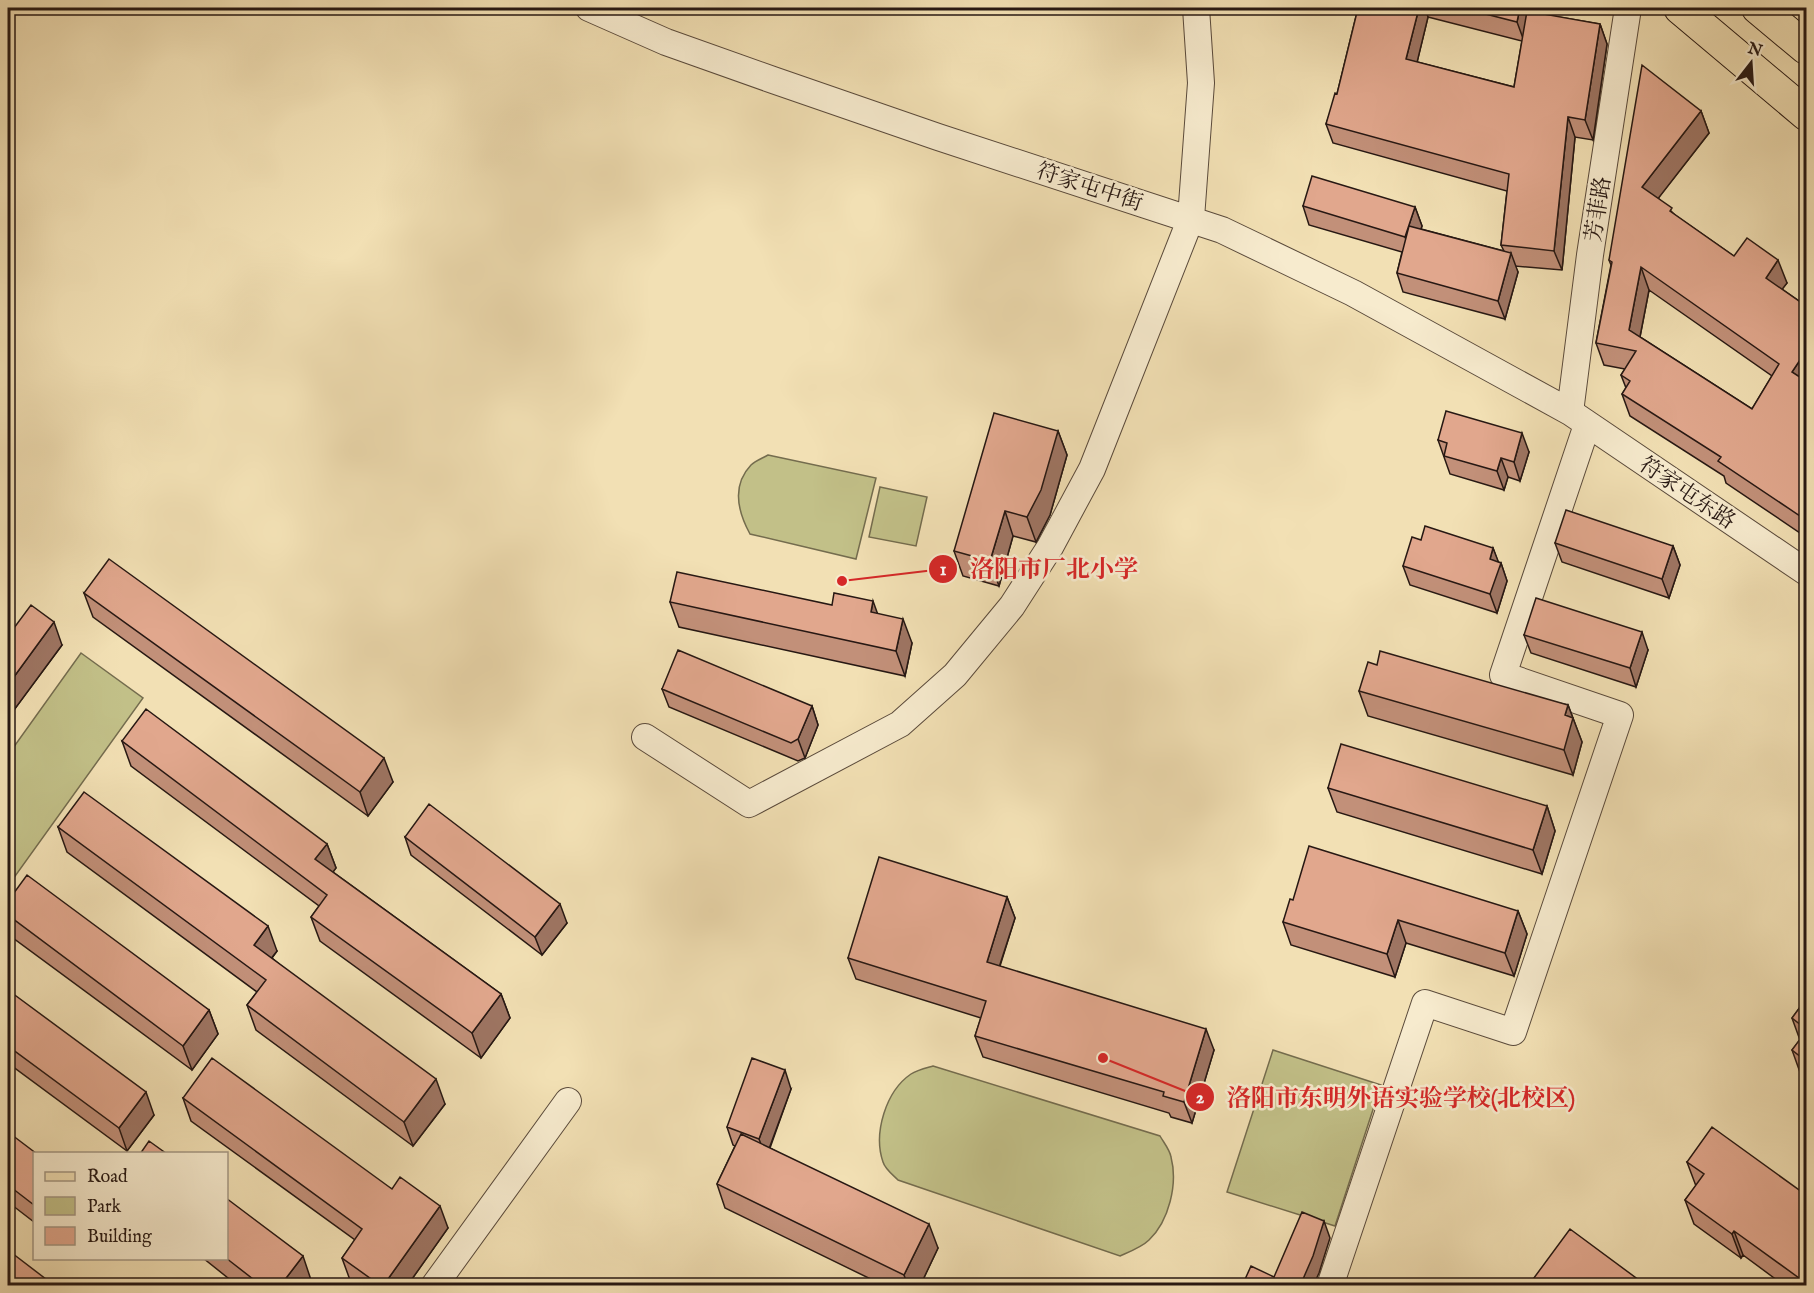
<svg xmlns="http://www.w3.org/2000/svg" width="1814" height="1293" viewBox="0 0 1814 1293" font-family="'IM FELL English','Noto Serif SC',serif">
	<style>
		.green { fill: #c2c088; stroke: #746c4e; stroke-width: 1.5 }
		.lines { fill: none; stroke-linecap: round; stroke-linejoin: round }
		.minor-casing { stroke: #5a4a3b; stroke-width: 28 }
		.major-casing { stroke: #271813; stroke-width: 34 }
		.minor { stroke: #f7ebce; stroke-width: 26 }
		.major { stroke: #f2e0b4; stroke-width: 32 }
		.wall { fill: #c29079; stroke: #271813; stroke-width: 1.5; fill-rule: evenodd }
		.shaded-wall { fill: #9e7563; stroke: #271813; stroke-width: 1.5 }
		.building { fill: #e1a78d; stroke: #271813; stroke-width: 1.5; fill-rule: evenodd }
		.labels { text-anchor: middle; stroke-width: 5; stroke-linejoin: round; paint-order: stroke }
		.street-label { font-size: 22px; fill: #271813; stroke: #f7ebce }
		.leader { fill: none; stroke: #d62828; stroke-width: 2 }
		.callout-dot { fill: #d62828; stroke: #f7ebce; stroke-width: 2 }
		.mark-label { font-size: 18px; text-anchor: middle; font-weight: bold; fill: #fff }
		.callout-label { font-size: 24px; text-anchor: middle; font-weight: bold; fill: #d62828; stroke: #f7ebce; stroke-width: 5; stroke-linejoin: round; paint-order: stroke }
	</style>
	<rect width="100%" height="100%" fill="#f2e0b4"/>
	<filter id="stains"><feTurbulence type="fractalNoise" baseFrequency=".00333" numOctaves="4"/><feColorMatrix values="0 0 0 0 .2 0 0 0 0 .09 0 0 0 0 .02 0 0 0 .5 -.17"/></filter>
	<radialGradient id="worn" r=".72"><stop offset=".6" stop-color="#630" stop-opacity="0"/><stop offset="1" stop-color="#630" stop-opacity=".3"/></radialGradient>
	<path class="green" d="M768,455L876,478L856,559L750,534C738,512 731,486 751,465C755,461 763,458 768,455Z
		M880,487L927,497L916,546L869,537Z
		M81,653L143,698L8,886V755Z
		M1273,1050L1381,1085L1335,1226L1227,1192Z
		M933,1066L1160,1136C1164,1143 1170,1150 1171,1157C1178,1184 1169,1221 1149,1240C1142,1247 1129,1252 1120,1256L898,1180C893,1175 885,1169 883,1162C873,1133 886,1091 911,1074C917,1070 926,1068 933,1066Z"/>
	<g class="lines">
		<defs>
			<path id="minor" d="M589,8L666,42L773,80L938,137L1222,230L1353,293L1570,412L1806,572
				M1570,412L1590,255L1628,8
				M645,737L749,804L900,724L955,675L1012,606L1050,547L1092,469L1191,218L1201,83L1196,8
				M434,1286L568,1101
				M1330,1286L1425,1003L1513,1032L1620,715L1503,675L1587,425"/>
			<path id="major" d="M1680,8L1806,114
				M1758,8L1806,48"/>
		</defs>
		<use href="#minor" class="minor-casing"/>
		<use href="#major" class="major-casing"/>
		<use href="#minor" class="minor"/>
		<use href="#major" class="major"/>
	</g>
	<path class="wall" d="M1358,8H1528L1529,12L1600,24L1607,44L1593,140L1575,137L1562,270L1515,266L1518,272L1505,319L1403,292L1397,273L1402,252L1309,225L1303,206L1415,207L1422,226L1421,229L1504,251L1501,245L1507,191L1333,143L1326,124L1337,94ZM1428,17L1522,41L1514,87L1417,62Z
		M1701,111L1709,133L1658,198L1675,215L1734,256L1787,283L1782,289L1806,306V537L1726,483L1724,476L1630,416L1622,394L1626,388L1621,375L1625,369L1604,365L1596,343L1611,265L1609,260ZM1649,290L1772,376L1752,409L1640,337Z
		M1058,431L1067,455L1050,515L1036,542L1013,536L999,586L963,576L954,551Z
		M1438,440L1529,452L1520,481L1508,477L1504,490L1450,474Z
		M1421,540L1493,548L1498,562L1501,563L1507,581L1497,613L1410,585L1403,566Z
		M1555,543L1673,546L1680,565L1669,598L1562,562Z
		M84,593L393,782L368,816L93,617Z
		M670,602L832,605L877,613L912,643L905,676L679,627Z
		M1524,635L1648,650L1636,687L1531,653Z
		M8,636L62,645L14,710L8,705Z
		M1377,665L1568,705L1582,742L1573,775L1368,716L1359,691Z
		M662,689L812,706L818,725L805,758L798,761L669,707Z
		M122,741L327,844L336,868L333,872L501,994L510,1018L481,1058L320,941L311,917L319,906L131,766Z
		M1328,788L1547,806L1555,831L1542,874L1337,812Z
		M58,827L277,951L272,958L445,1104L413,1146L256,1030L247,1005L257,992L67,852Z
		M405,837L567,923L542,955L411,855Z
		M1007,897L1015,918L1000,966L1214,1050L1192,1123L1171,1117L1169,1113L983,1057L975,1036L981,1018L856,979L848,958Z
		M1293,900L1518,911L1527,934L1514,976L1406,943L1395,977L1291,945L1283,922Z
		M8,901L209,1010L218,1034L192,1070L9,935L8,929Z
		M8,990L154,1115L127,1151L8,1063Z
		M1806,999V1079L1801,1075L1792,1050L1800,1040L1792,1018Z
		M791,1089L770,1148L938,1248L920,1286H885L725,1208L717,1184L735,1146L733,1145L727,1127Z
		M183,1098L392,1189L448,1228L407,1286H358L350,1280L342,1258L355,1240L191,1121Z
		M8,1132L34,1154V1222L8,1202Z
		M1687,1162L1806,1195V1286H1785L1743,1255L1741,1258L1694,1224L1685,1200L1696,1186Z
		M203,1258H226L311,1280L307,1286H238Z"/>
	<path class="shaded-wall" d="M1419,8H1425L1428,17L1413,79L1406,59Z
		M1520,8H1528L1531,15L1524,41L1517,22Z
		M1600,24L1607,44L1593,140L1585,120Z
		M1701,111L1709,133L1650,209L1642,187Z
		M1568,117L1575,137L1562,270L1554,251Z
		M1415,207L1422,226L1412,255L1405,237Z
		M1511,253L1518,272L1505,319L1498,301Z
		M1778,260L1787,283L1774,300L1766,278Z
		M1641,267L1649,290L1637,352L1629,330Z
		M1806,351V384L1792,372Z
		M1058,431L1067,455L1050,515L1036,542L1027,517Z
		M1522,433L1529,452L1520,481L1514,462Z
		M1501,458L1508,477L1504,490L1497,471Z
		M1005,511L1013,536L999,586L990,561Z
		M1673,546L1680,565L1669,598L1662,579Z
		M1493,548L1500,566L1501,563L1507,581L1497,613L1490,594V559Z
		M873,601L882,626L871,612Z
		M903,619L912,643L905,676L896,651Z
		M54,622L62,645L14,710L8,692V685Z
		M1642,632L1648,650L1636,687L1630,668Z
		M1568,705L1582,742L1573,775L1564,750L1565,715Z
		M812,706L818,725L805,758L798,739Z
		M384,758L393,782L368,816L360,792Z
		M1547,806L1555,831L1542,874L1533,850Z
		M327,844L336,868L324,884L315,859Z
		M1007,897L1015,918L994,983L987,962Z
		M560,904L567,923L542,955L535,937Z
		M1518,911L1527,934L1514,976L1505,953Z
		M1398,920L1406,943L1395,977L1387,954Z
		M268,926L277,951L263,969L254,945Z
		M501,994L510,1018L481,1058L472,1033Z
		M209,1010L218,1034L192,1070L183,1046Z
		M1206,1029L1214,1050L1192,1123L1184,1102Z
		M785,1070L791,1089L766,1157L759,1139Z
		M436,1079L445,1104L413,1146L404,1122Z
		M146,1092L154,1115L127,1151L119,1128Z
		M440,1206L448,1228L407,1286H383Z
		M1324,1221L1330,1238L1319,1273L1313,1286H1300Z
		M929,1224L938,1248L920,1286H908L904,1275Z
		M1734,1231L1743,1255L1741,1258L1732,1234Z
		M303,1256L311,1280L307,1286H280Z"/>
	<path class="building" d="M1358,8H1419L1406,59L1514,87L1527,11L1600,24L1585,120L1568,117L1554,251L1501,245L1509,174L1326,124L1335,93L1337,94Z
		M1462,8H1520L1517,22Z
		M1642,65L1701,111L1642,187L1672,208L1670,211L1734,256L1747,238L1778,260L1766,278L1806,306V351L1792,372L1806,381V520L1718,461L1721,457L1622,394L1630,381L1621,375L1636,351L1596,343L1612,262L1609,260ZM1641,267L1779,364L1752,409L1629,330Z
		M1312,176L1415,207L1405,237L1303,206Z
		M1409,226L1511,253L1498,301L1397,273Z
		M1446,411L1522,433L1514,462L1501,458L1497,471L1444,456L1447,443L1438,440Z
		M994,413L1058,431L1041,490L1027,517L1005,511L990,561L954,551Z
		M1566,510L1673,546L1662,579L1555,543Z
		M1425,526L1493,548L1490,559L1501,563L1490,594L1403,566L1412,537L1421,540Z
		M109,559L384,758L360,792L84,593Z
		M677,572L832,605L834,593L873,601L871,612L903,619L896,651L670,602Z
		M1536,598L1642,632L1630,668L1524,635Z
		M31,605L54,622L8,685V636Z
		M678,650L812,706L798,739L791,743L662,689Z
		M1380,651L1568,705L1565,715L1573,718L1564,750L1359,691L1368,662L1377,665Z
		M146,709L327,844L315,859L501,994L472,1033L311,917L327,895L122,741Z
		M1341,744L1547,806L1533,850L1328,788Z
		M84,792L268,926L254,945L436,1079L404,1122L247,1005L266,980L58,827Z
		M429,804L560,904L535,937L405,837Z
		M1309,846L1518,911L1505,953L1398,920L1387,954L1283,922L1290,899L1293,900Z
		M879,857L1007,897L987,962L1206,1029L1184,1102L1163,1096L1164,1092L975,1036L986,1001L848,958Z
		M27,875L209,1010L183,1046L8,915V901Z
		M8,990L146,1092L119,1128L8,1046Z
		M1806,999V1029L1792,1018Z
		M1806,1031V1061L1792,1050Z
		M212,1058L392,1189L400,1177L440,1206L383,1286H381L342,1258L362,1229L183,1098Z
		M752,1058L785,1070L759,1139L727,1127Z
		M1712,1127L1806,1195V1283L1734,1231L1732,1234L1685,1200L1704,1174L1687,1162Z
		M8,1132L37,1154H34V1205L8,1185Z
		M741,1134L929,1224L904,1275L717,1184Z
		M149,1141L167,1154H140Z
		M226,1198L303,1256L280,1286H262L226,1258Z
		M1302,1212L1324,1221L1313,1256L1300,1286H1242L1251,1266L1274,1277Z
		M1570,1229L1647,1286H1528Z
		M8,1250L55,1286H8Z"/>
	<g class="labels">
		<g class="street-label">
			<text transform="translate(1090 186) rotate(18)" y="8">符家屯中街</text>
			<text transform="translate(1597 209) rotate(-81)" y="8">芳菲路</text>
			<text transform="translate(1688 492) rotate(34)" y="8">符家屯东路</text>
		</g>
	</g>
	<path class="leader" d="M842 581L943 569M1103 1058L1200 1097"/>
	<g class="callout-dot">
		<circle cx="842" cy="581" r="6"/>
		<circle cx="1103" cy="1058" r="6"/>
		<circle cx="943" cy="569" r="15"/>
		<circle cx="1200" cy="1097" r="15"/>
	</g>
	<g class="mark-label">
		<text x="943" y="575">1</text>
		<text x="1200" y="1103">2</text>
	</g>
	<g class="callout-label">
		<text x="1054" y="577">洛阳市厂北小学</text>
		<text x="1401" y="1106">洛阳市东明外语实验学校(北校区)</text>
	</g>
	<rect width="1814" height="1293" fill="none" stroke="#f2e0b4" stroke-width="30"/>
	<rect x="9" y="9" width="1796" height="1275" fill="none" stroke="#271813" stroke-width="3"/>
	<rect x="15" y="15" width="1784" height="1263" fill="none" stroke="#271813" stroke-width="1.5"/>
	<rect x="33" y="1152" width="195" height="108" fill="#f7ebce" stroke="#a49783" stroke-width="1.5"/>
	<rect x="45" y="1172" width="30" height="9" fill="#f2e0b4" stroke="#a49783" stroke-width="1.5"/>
	<text x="87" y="1182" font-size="18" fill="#271813">Road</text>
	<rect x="45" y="1197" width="30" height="18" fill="#c2c088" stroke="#a49783" stroke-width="1.5"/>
	<text x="87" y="1212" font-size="18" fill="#271813">Park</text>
	<rect x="45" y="1227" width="30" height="18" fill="#e1a78d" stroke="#a49783" stroke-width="1.5"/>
	<text x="87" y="1242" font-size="18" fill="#271813">Building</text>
	<g transform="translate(1751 63) rotate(17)" stroke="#f7ebce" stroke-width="4.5" paint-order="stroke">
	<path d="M0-4.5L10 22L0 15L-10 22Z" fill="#271813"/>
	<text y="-9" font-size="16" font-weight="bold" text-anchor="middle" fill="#271813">N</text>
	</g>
	<rect width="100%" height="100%" filter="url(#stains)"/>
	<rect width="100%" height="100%" fill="url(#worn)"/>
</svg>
